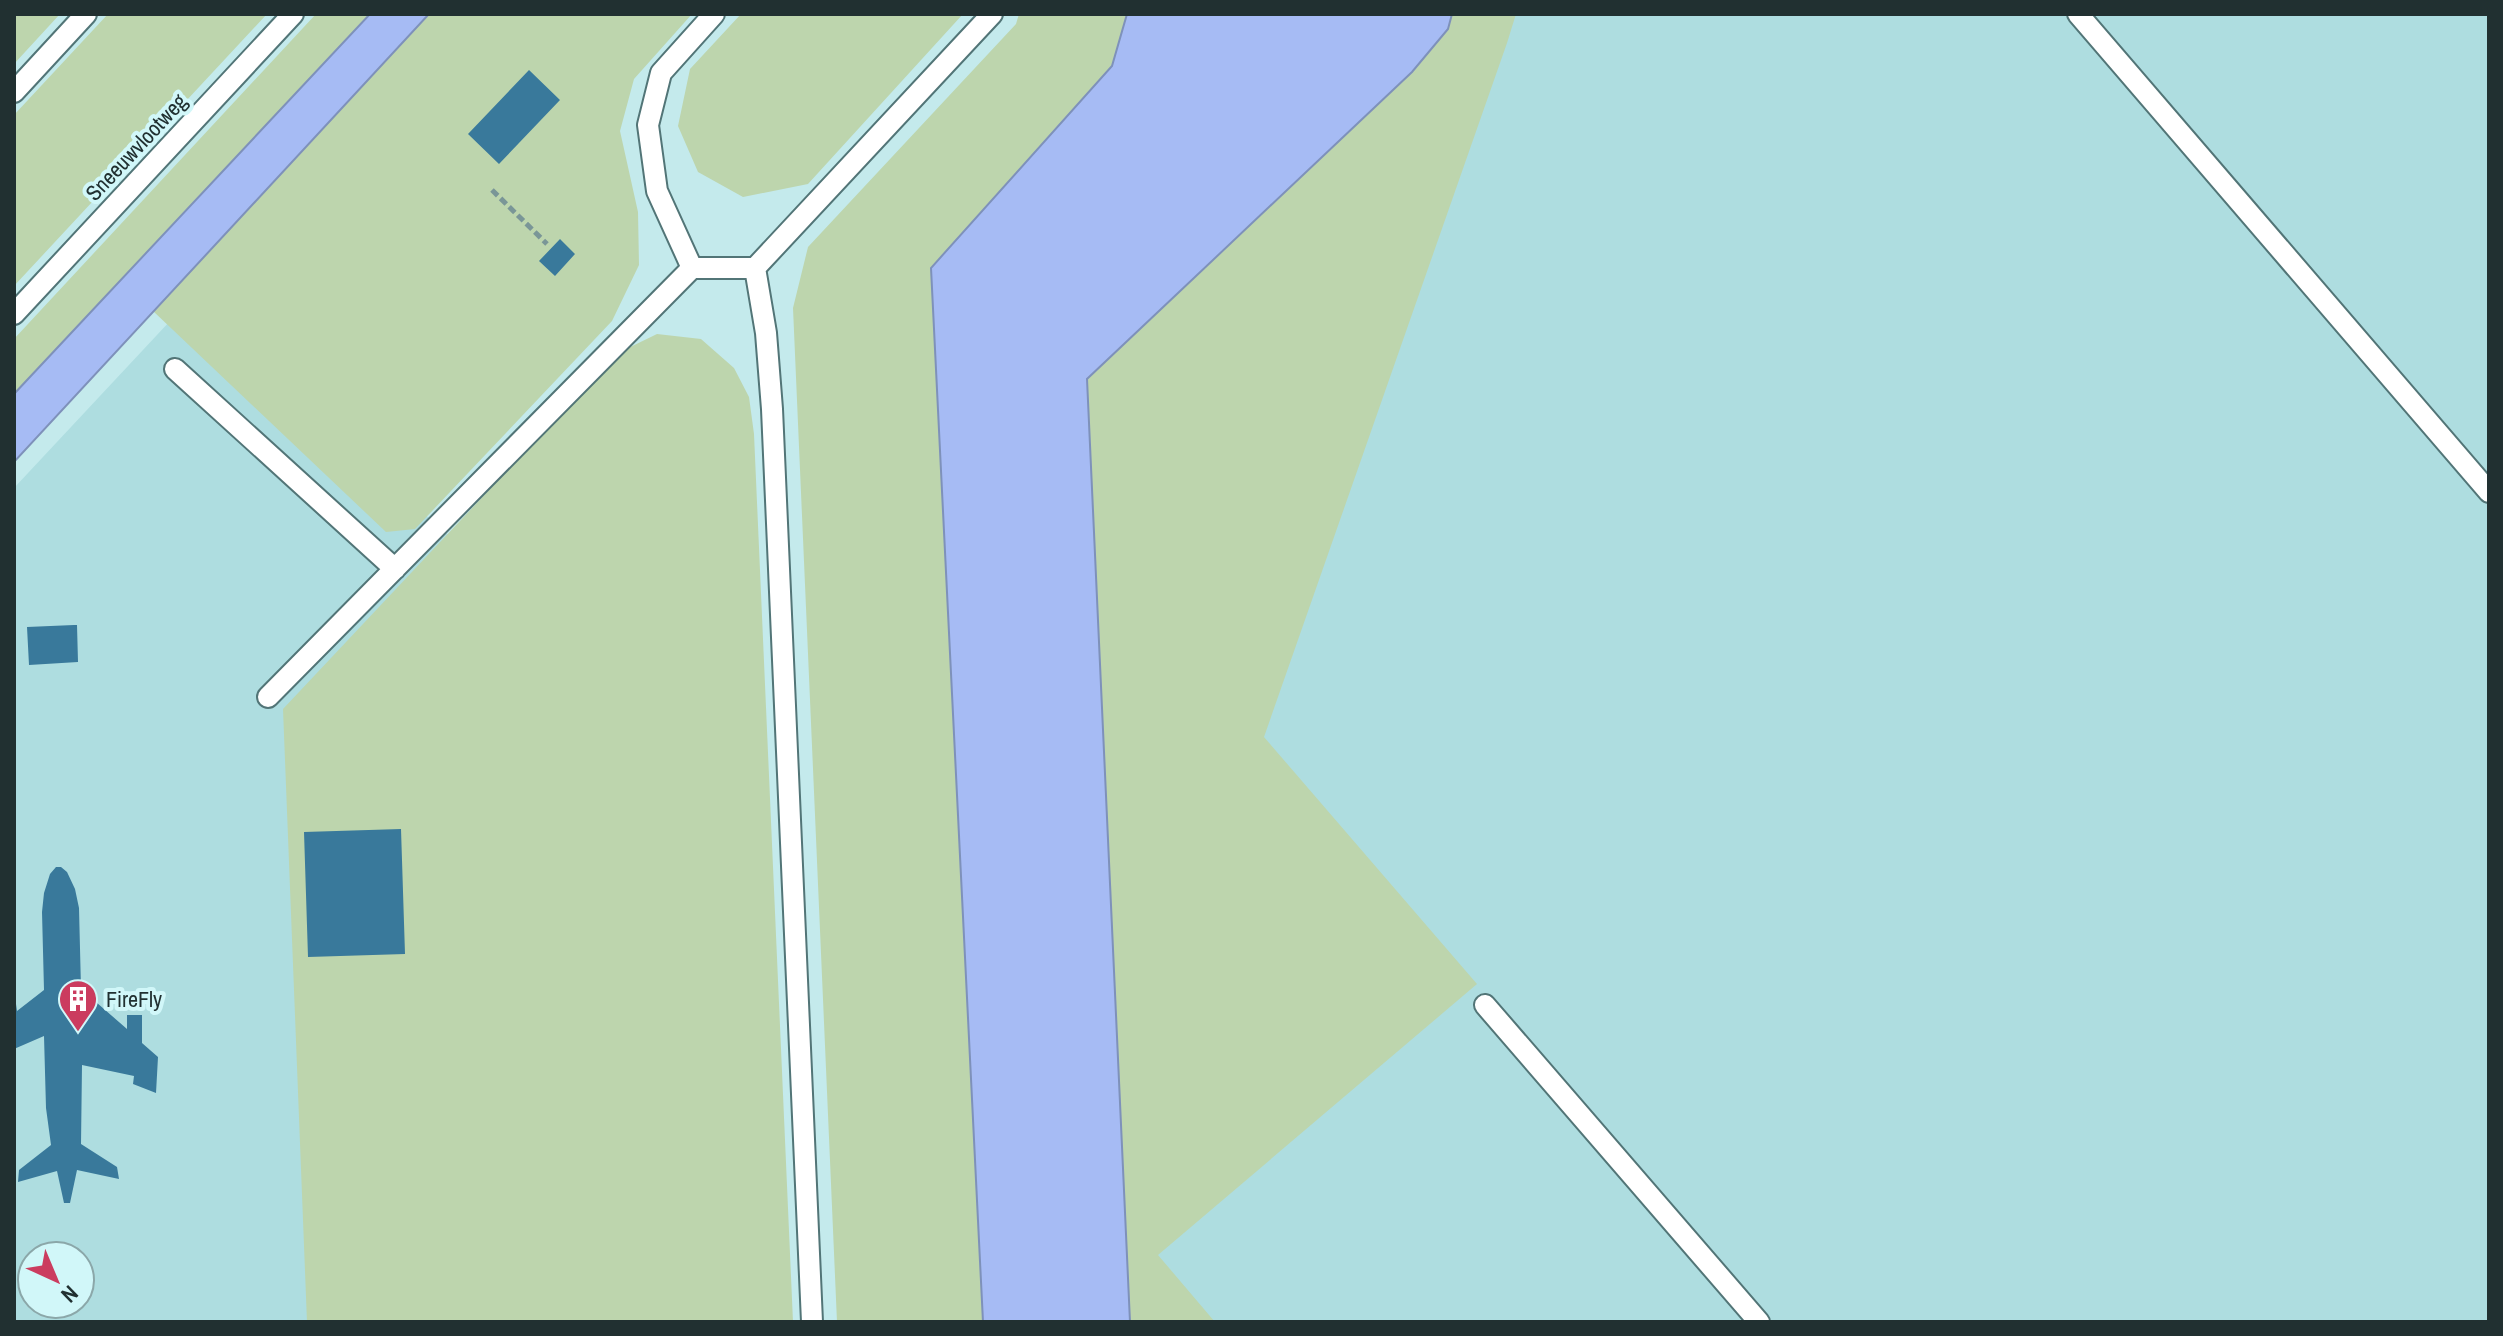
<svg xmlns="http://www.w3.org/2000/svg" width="2503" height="1336" viewBox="0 0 2503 1336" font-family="'Archivo Narrow',sans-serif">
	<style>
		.built { fill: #aedde0; fill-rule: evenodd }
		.green { fill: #bdd5ad }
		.water { fill: #a6bbf4; stroke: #7e91ba; stroke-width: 2 }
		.building { fill: #39799b }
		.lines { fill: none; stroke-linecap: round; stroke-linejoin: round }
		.service-casing { stroke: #527577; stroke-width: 24 }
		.path { stroke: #7a9697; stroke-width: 5; stroke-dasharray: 8 4; stroke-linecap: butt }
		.service { stroke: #fff; stroke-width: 20 }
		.labels { text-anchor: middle; stroke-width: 8; stroke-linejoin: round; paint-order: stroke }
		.street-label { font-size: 22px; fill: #213031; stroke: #d1f7f9 }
		.poi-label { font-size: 22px; fill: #213031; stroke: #d1f7f9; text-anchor: start }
	</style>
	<rect width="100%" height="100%" fill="#c4eaec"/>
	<path class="built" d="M1452,14H2489V1322H1130L1412,72L1448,29Z
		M185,305L554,627L721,1322H14V488ZM32,1256H80V1304H32Z"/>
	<path class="green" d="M14,14H60L14,64Z
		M108,14H267L14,286V115Z
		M316,14H370L14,394V339Z
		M429,14H692L634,79L620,131L638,212L639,265L612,321L415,529L386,532L153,311Z
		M741,14H963L808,184L743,197L698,172L678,126L690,69Z
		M1019,14H1127L1112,66L931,268L983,1322H837L793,308L808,247L1016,24Z
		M1452,14H1516L1507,43L1264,737L1477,984L1158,1255L1215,1322H1130L1087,379L1412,72L1448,29Z
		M657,334L701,339L734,368L749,397L754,434L793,1322H307L283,709L618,353Z"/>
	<path class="water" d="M370,14H429L14,462V394Z
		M1127,14H1452L1448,29L1412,72L1087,379L1130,1322H983L931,268L1112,66Z"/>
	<path class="building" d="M529,70L560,100L499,164L468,134Z
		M560,239L575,254L555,276L539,261Z
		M74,625H77L78,662L29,665L27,627Z
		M401,829L405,954L308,957L304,832Z
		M56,867H61L67,872L75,889L79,908L81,989L127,1029V1015H142V1043L158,1057L156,1093L133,1084L134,1076L82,1065L81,1144L117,1167L119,1179L77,1170L70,1203H64L57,1171L18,1182L19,1170L51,1145L46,1108L44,1036L14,1049V1004H16L17,1011L44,990L42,912L44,893L50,874Z"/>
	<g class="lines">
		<defs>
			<path id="service" d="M2078,14L2489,492
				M14,92L86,14
				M692,268H755
				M14,314L293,14
				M175,369L395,569
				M268,697L692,268L657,191L648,125L661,73L714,14
				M1485,1005L1759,1322
				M812,1322L772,409L766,333L755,268L992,14"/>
		</defs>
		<use href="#service" class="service-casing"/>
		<path class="path" d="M492,190L547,244"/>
		<use href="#service" class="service"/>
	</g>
	<defs>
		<symbol id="building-pin" viewBox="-11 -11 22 30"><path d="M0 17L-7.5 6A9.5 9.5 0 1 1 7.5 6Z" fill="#cb3c5f" stroke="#d1f7f9"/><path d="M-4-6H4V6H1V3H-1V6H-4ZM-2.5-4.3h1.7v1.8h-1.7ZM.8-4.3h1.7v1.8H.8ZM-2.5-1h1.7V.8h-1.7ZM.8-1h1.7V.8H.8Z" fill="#fff"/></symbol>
	</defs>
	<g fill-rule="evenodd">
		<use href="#building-pin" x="56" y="977" width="44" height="60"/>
	</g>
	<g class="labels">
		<g class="street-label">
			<text transform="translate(136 147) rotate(-47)" y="8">Sneeuwvlootweg</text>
		</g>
		<g class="poi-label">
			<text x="106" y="1007">FireFly</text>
		</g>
	</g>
	<rect width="2503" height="1336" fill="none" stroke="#213031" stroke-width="32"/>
	<g transform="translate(56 1280) rotate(136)"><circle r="38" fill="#d1f7f9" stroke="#8ba7a9" stroke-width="2"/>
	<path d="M0-6L14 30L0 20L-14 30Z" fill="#cb3c5f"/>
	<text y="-12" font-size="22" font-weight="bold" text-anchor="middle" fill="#213031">N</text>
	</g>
</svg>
